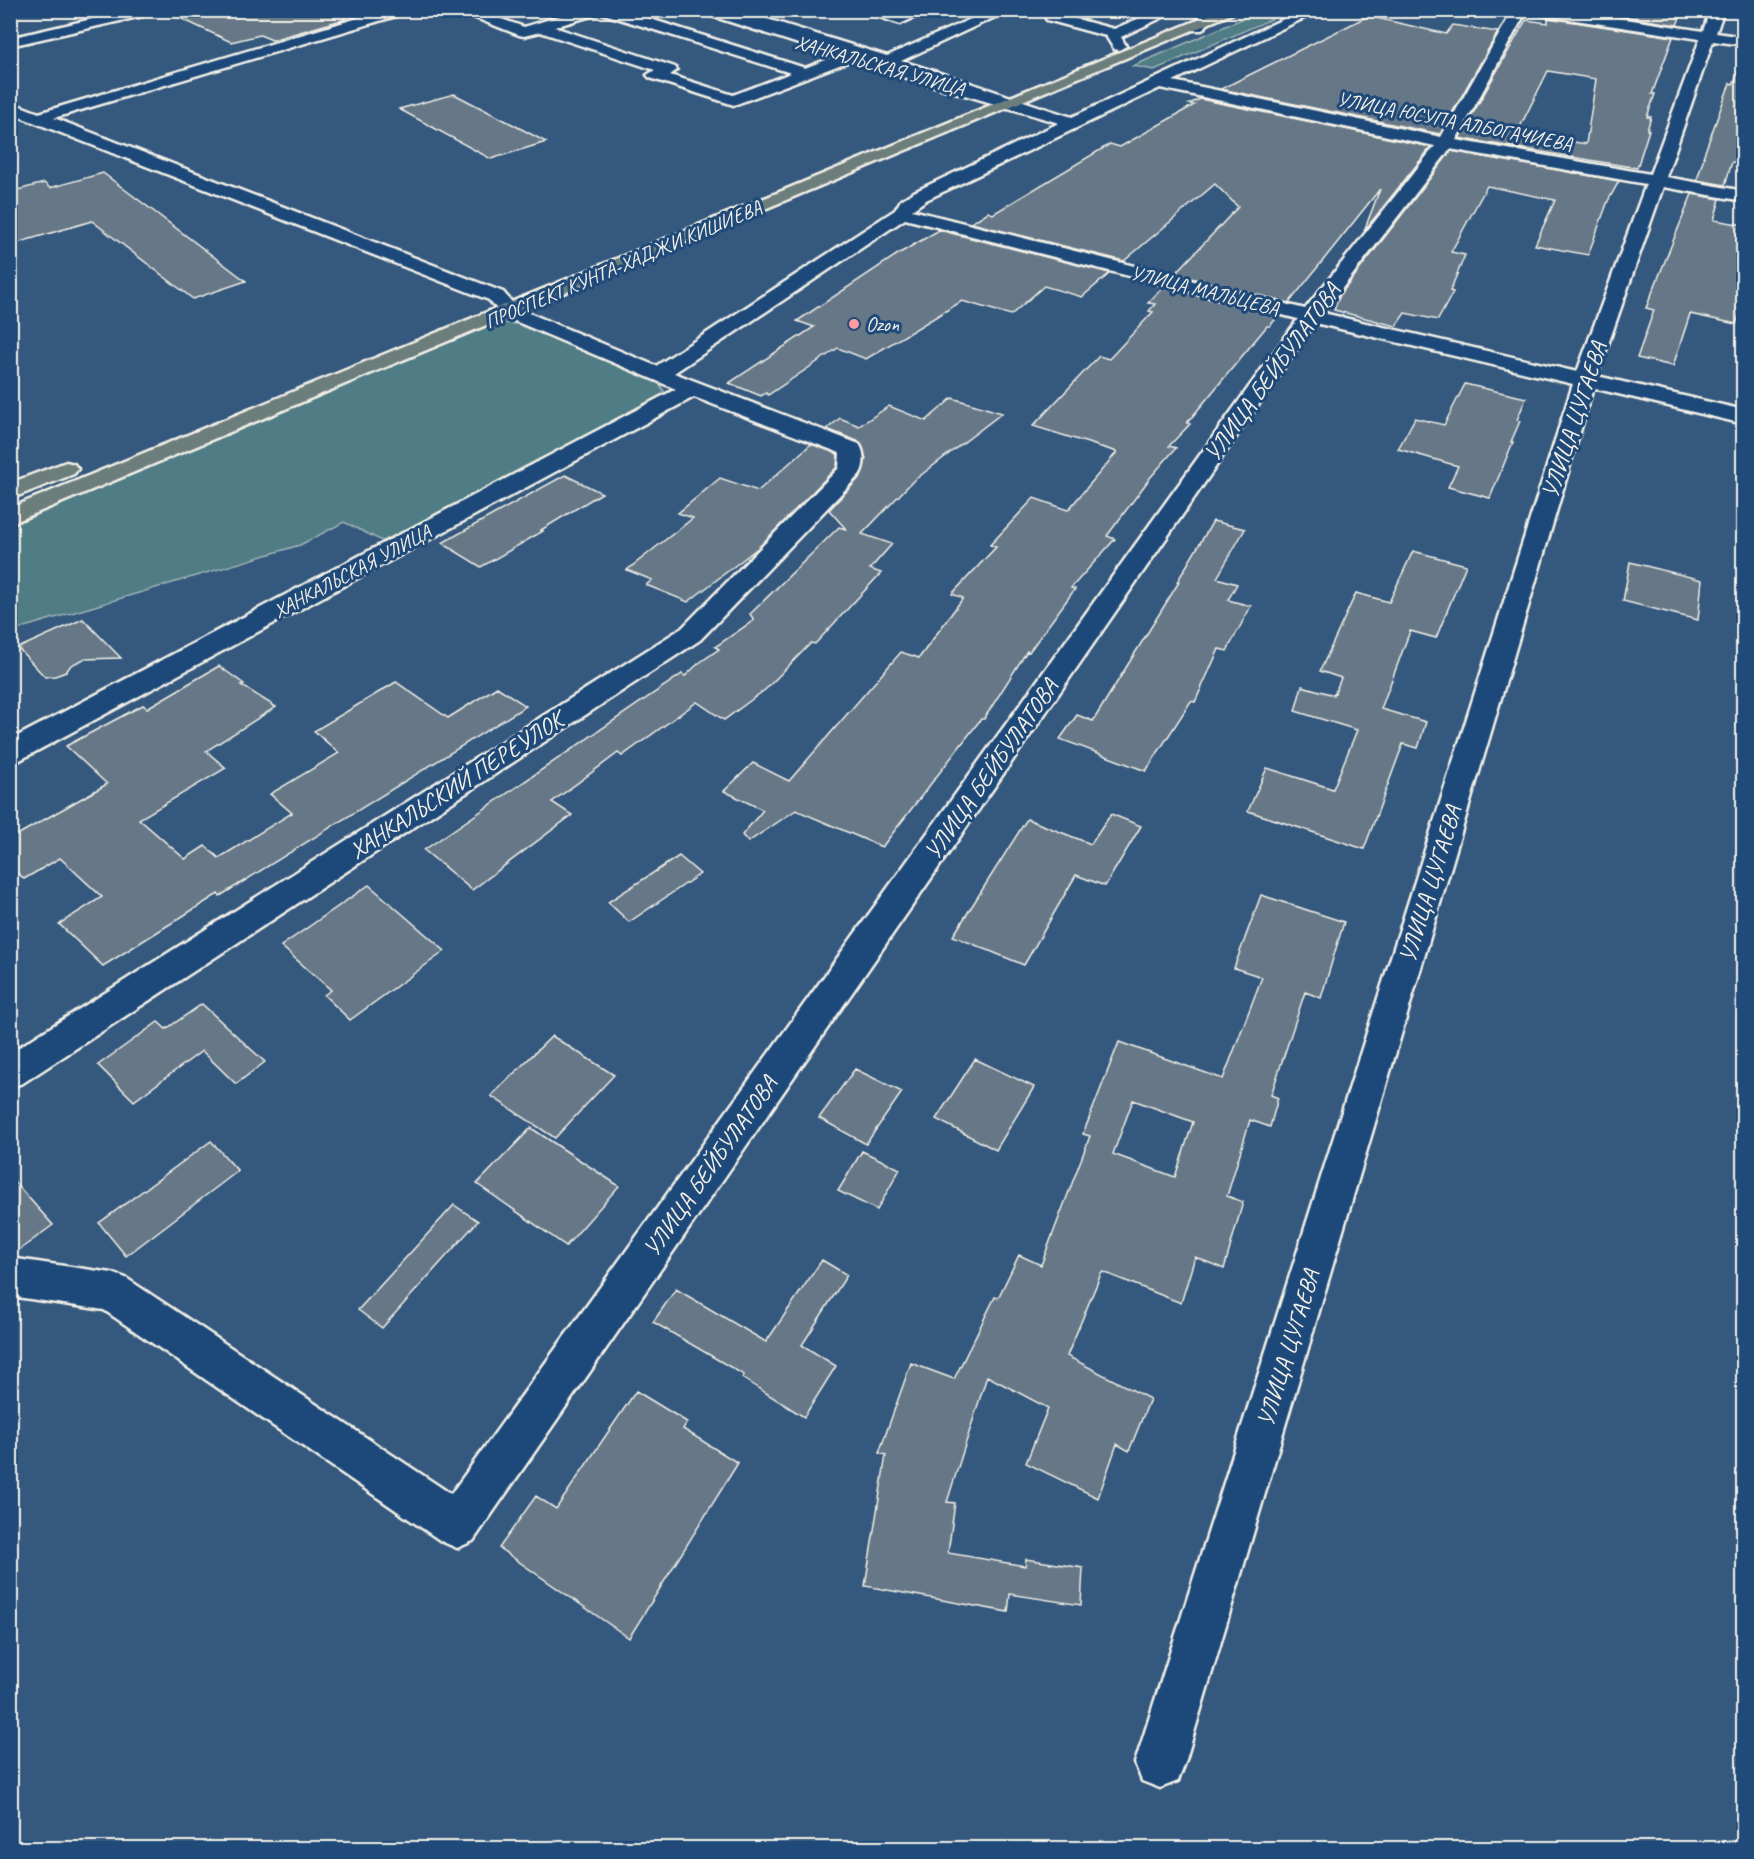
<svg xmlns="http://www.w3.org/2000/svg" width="1754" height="1859" viewBox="0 0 1754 1859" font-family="Caveat,sans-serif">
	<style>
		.green { fill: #507c85; stroke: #a2b6b6; stroke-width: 1.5 }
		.building { fill: #667887; stroke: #f4f1e8; stroke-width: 1.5; fill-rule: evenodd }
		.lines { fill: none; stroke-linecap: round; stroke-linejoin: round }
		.minor-casing { stroke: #f4f1e8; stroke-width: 5 }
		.major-casing { stroke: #f4f1e8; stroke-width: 5 }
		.minor { fill: #1f4a7a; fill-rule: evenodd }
		.major { fill: #6c7e7c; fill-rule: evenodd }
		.poi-dot { fill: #ff9aa2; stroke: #1f4a7a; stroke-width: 2 }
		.labels { text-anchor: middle; stroke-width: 6; stroke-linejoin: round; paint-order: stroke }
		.far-street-label { font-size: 20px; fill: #f4f1e8; stroke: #1f4a7a }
		.far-poi-label { font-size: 20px; fill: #f4f1e8; stroke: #1f4a7a; text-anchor: start }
		.street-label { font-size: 24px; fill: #f4f1e8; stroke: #1f4a7a }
	</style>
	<rect width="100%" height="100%" fill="#34587e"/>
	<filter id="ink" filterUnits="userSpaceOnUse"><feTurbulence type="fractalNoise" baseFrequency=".0167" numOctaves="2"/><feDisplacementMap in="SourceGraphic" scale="12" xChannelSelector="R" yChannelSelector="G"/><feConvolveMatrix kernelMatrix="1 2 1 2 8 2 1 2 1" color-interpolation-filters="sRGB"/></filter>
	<g filter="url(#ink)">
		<path class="green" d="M1260,11H1290L1154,70L1133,66Z
			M501,323L519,324L658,382L664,391L660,399L386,543L344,522L300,545L11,631V525L490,325Z"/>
		<path class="building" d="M163,10H344L345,19L272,40L260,35L231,42Z
			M1585,10H1683L1677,25Z
			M1368,16L1446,34L1453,25L1498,32L1440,134L1221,89Z
			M1548,18L1673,37L1652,94H1655L1647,117H1651L1647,130H1649L1637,168L1459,138L1526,20L1548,23ZM1548,71L1596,79L1586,144L1517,133Z
			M1743,60V164L1732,162L1725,185L1697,180L1704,157H1703L1730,83L1733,84Z
			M454,94L512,124L546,142L491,159L399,109Z
			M1200,99L1431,147L1364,231L1380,189L1289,303L1175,274L1238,207L1215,184L1124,261L971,223L988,212L993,214L1110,144L1120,147L1194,105L1189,104Z
			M1451,151L1619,181L1608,201L1588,255L1535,245L1555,200L1487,186L1451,252L1465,255L1450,291L1453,292L1438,320L1405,313L1396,326L1334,310L1340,295Z
			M103,173L246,281L193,299L92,221L10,245V192L44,183L50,188Z
			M1692,194L1720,199L1714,220L1743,225V303L1736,324L1690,314L1673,366L1637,358L1654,310L1646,308Z
			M939,230L1110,273L1082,297L1044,286L1011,315L962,301L866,359L838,348L768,395L766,393L761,396L729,383L814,327L797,321L898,254Z
			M1163,287L1278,316L1270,326H1267L1187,423L1190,424L1169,446L1176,448L1150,478L1107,536L1115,539L1071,588L1075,589L1029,652L1027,651L984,719H981L882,847L796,810L748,842L742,835L763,810L724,791L753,763L789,781L901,652L919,658L963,598L952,594L996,547L990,545L1034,498L1068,510L1117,452L1033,426L1099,356L1109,359L1153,312L1149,311L1155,304L1148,303Z
			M1465,384L1526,398L1517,420L1520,421L1511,442H1513L1490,498L1448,487L1458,466L1398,449L1415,418L1444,425Z
			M952,398L1002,413L912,482L862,534L892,544L870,569L881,573L815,644L811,643L766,689L724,720L697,702L622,756L618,753L552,802L572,815L472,890L424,850L682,674L685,676L699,663L719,649L715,647L754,620L750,614L839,527L846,529L829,510L861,476L866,459L860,442L827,429L840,418L859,426L889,406L926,421Z
			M811,444L838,454L837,467L759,547L688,602L646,585L652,580L627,570L693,518L678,513L720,478L758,491Z
			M565,475L602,493L541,530L543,531L481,567L442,543Z
			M1213,521L1245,529L1217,578L1237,584L1228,600L1251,606L1227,651L1219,649L1195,702L1191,701L1146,771L1060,739L1077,715L1093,721L1179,582H1177Z
			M1413,551L1466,565L1436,638L1410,631L1381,709L1426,722L1418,748L1403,744L1364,849L1248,811L1267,768L1333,789L1357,730L1295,711L1302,686L1334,695L1341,678L1320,671L1356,593L1389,602Z
			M1630,562L1702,580L1698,620L1623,601Z
			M83,619L121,658L84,659L71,665L66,672L55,676L45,677L18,648Z
			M219,666L244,684L241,685L276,707L206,751L226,768L139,819L185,859L205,846L219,858L292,813L270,794L339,753L314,731L396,682L448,718L497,687L526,706L220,896L218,894L103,966L59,924L102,897L60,858L24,879L10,866V839L107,784L66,746L143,705L147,708Z
			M1111,814L1141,826L1105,886L1076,875L1024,965L953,936L1027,819L1091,844Z
			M679,856L700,874L629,922L608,902Z
			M369,885L445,951L350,1020L324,995L331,990L281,946Z
			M1261,895L1344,922L1321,998L1305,992L1271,1095L1278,1098L1270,1127L1250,1120L1227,1196L1243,1202L1224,1269L1195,1257L1181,1303L1103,1272L1101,1274L1067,1356L1150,1399L1129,1451L1117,1444L1098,1498L1026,1463L1048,1408L987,1376L947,1502L955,1503L948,1553L1025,1566L1026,1559L1083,1568L1081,1605L1010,1594L1008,1612L865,1586L886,1455L879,1453L911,1363L954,1379L995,1297L998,1298L1019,1255L1041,1265L1090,1136L1083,1134L1119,1042L1223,1079L1262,977L1234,968ZM1133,1100L1193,1122L1175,1177L1113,1154Z
			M202,1004L265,1062L236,1084L202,1051L134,1101L98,1065L158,1022L166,1029Z
			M552,1036L614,1075L555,1138L491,1096Z
			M975,1059L1034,1087L996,1150L936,1119Z
			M855,1069L902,1092L866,1144L819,1118Z
			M531,1128L619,1186L566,1246L477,1184Z
			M211,1141L238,1171L126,1256L99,1223Z
			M862,1151L900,1169L877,1210L838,1191Z
			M10,1177L53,1225L11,1256H10Z
			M454,1205L478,1221L382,1328L358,1310Z
			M822,1260L847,1275L802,1345L836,1366L804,1417L742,1378L744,1375L653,1322L676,1289L766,1342Z
			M636,1391L687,1422L683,1429L738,1463L629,1638L499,1548L536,1496L556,1509Z"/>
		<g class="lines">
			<defs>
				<path id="minor" d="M10,10H21L10,16Z
					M131,10H157L151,14L10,46V38Z
					M385,10H407L406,13L54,118L503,292L517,308L656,366L895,210L901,200L914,192L1059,123L850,61L734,105L650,78L647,75L655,70L540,32L524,36L519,35L455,10H476L524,27L580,10H622L805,68L836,56L693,10H738L887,56L991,10H1010L901,61C959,78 1014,99 1072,117L1303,10H1321L1173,81L1441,137L1513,10H1527L1456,140L1650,174L1700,39L1536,14L1530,10H1567L1703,31L1710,10H1724L1716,33L1744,37V45L1713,41L1666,177L1744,191V201L1663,187L1597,376L1744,410V424L1593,388L1185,1763L1178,1781L1160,1788L1142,1781L1135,1763L1573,384L1315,323L473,1541L457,1548L441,1541L104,1310L10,1296V1258L112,1273L126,1278L451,1494L1298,319L905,219L674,373L859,444C865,452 865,467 859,475L700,640L23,1083L10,1087V1053L682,628L839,468L840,453L694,397L20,760L10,763V740L676,389L503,316L489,300L10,113V102L39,113ZM601,13L791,73L733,95L670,75L677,70L675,67L554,27ZM1160,88L1435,146L1305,309L912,210L926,200ZM1450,149L1646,184L1577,372L1323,313Z
					M858,10H881L899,15L912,10H931L900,24Z
					M1056,10H1075L1065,16L1114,29L1159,10H1178L1121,37L1126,46L1119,50L1114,49L1106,36L1047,20L1045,17Z
					M1207,10H1221L1202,30H1192L1190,27Z"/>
				<path id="major" d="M1222,10H1241L10,524V508Z
					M66,462L74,464L78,469L74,474L10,499V483Z"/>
			</defs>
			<use href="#minor" class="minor-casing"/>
			<use href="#major" class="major-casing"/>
			<use href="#minor" class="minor"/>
			<use href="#major" class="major"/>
		</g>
	</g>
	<circle class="poi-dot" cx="854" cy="324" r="6"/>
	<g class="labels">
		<g class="far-street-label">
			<text transform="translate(880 65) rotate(16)" y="7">ХАНКАЛЬСКАЯ УЛИЦА</text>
			<text transform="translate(1455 121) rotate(11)" y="7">УЛИЦА ЮСУПА АЛБОГАЧИЕВА</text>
			<text transform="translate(623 264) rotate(-23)" y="7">ПРОСПЕКТ КУНТА-ХАДЖИ КИШИЕВА</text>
			<text transform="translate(1205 290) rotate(14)" y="7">УЛИЦА МАЛЬЦЕВА</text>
			<text transform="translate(352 571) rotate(-28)" y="7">ХАНКАЛЬСКАЯ УЛИЦА</text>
		</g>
		<g class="far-poi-label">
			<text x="866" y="331">Ozon</text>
		</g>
		<g class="street-label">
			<text transform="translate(1272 372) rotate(-54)" y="8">УЛИЦА БЕЙБУЛАТОВА</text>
			<text transform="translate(1574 420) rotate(-72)" y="8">УЛИЦА ЦУГАЕВА</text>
			<text transform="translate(991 769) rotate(-55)" y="8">УЛИЦА БЕЙБУЛАТОВА</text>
			<text transform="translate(456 785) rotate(-33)" y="8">ХАНКАЛЬСКИЙ ПЕРЕУЛОК</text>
			<text transform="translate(1430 884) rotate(-73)" y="8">УЛИЦА ЦУГАЕВА</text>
			<text transform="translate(710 1166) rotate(-55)" y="8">УЛИЦА БЕЙБУЛАТОВА</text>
			<text transform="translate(1288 1348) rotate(-73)" y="8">УЛИЦА ЦУГАЕВА</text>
		</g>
	</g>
	<rect width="1754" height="1859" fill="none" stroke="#1f4a7a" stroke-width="36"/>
	<rect x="18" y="18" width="1718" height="1823" fill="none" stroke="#f4f1e8" stroke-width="2" filter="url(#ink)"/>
</svg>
